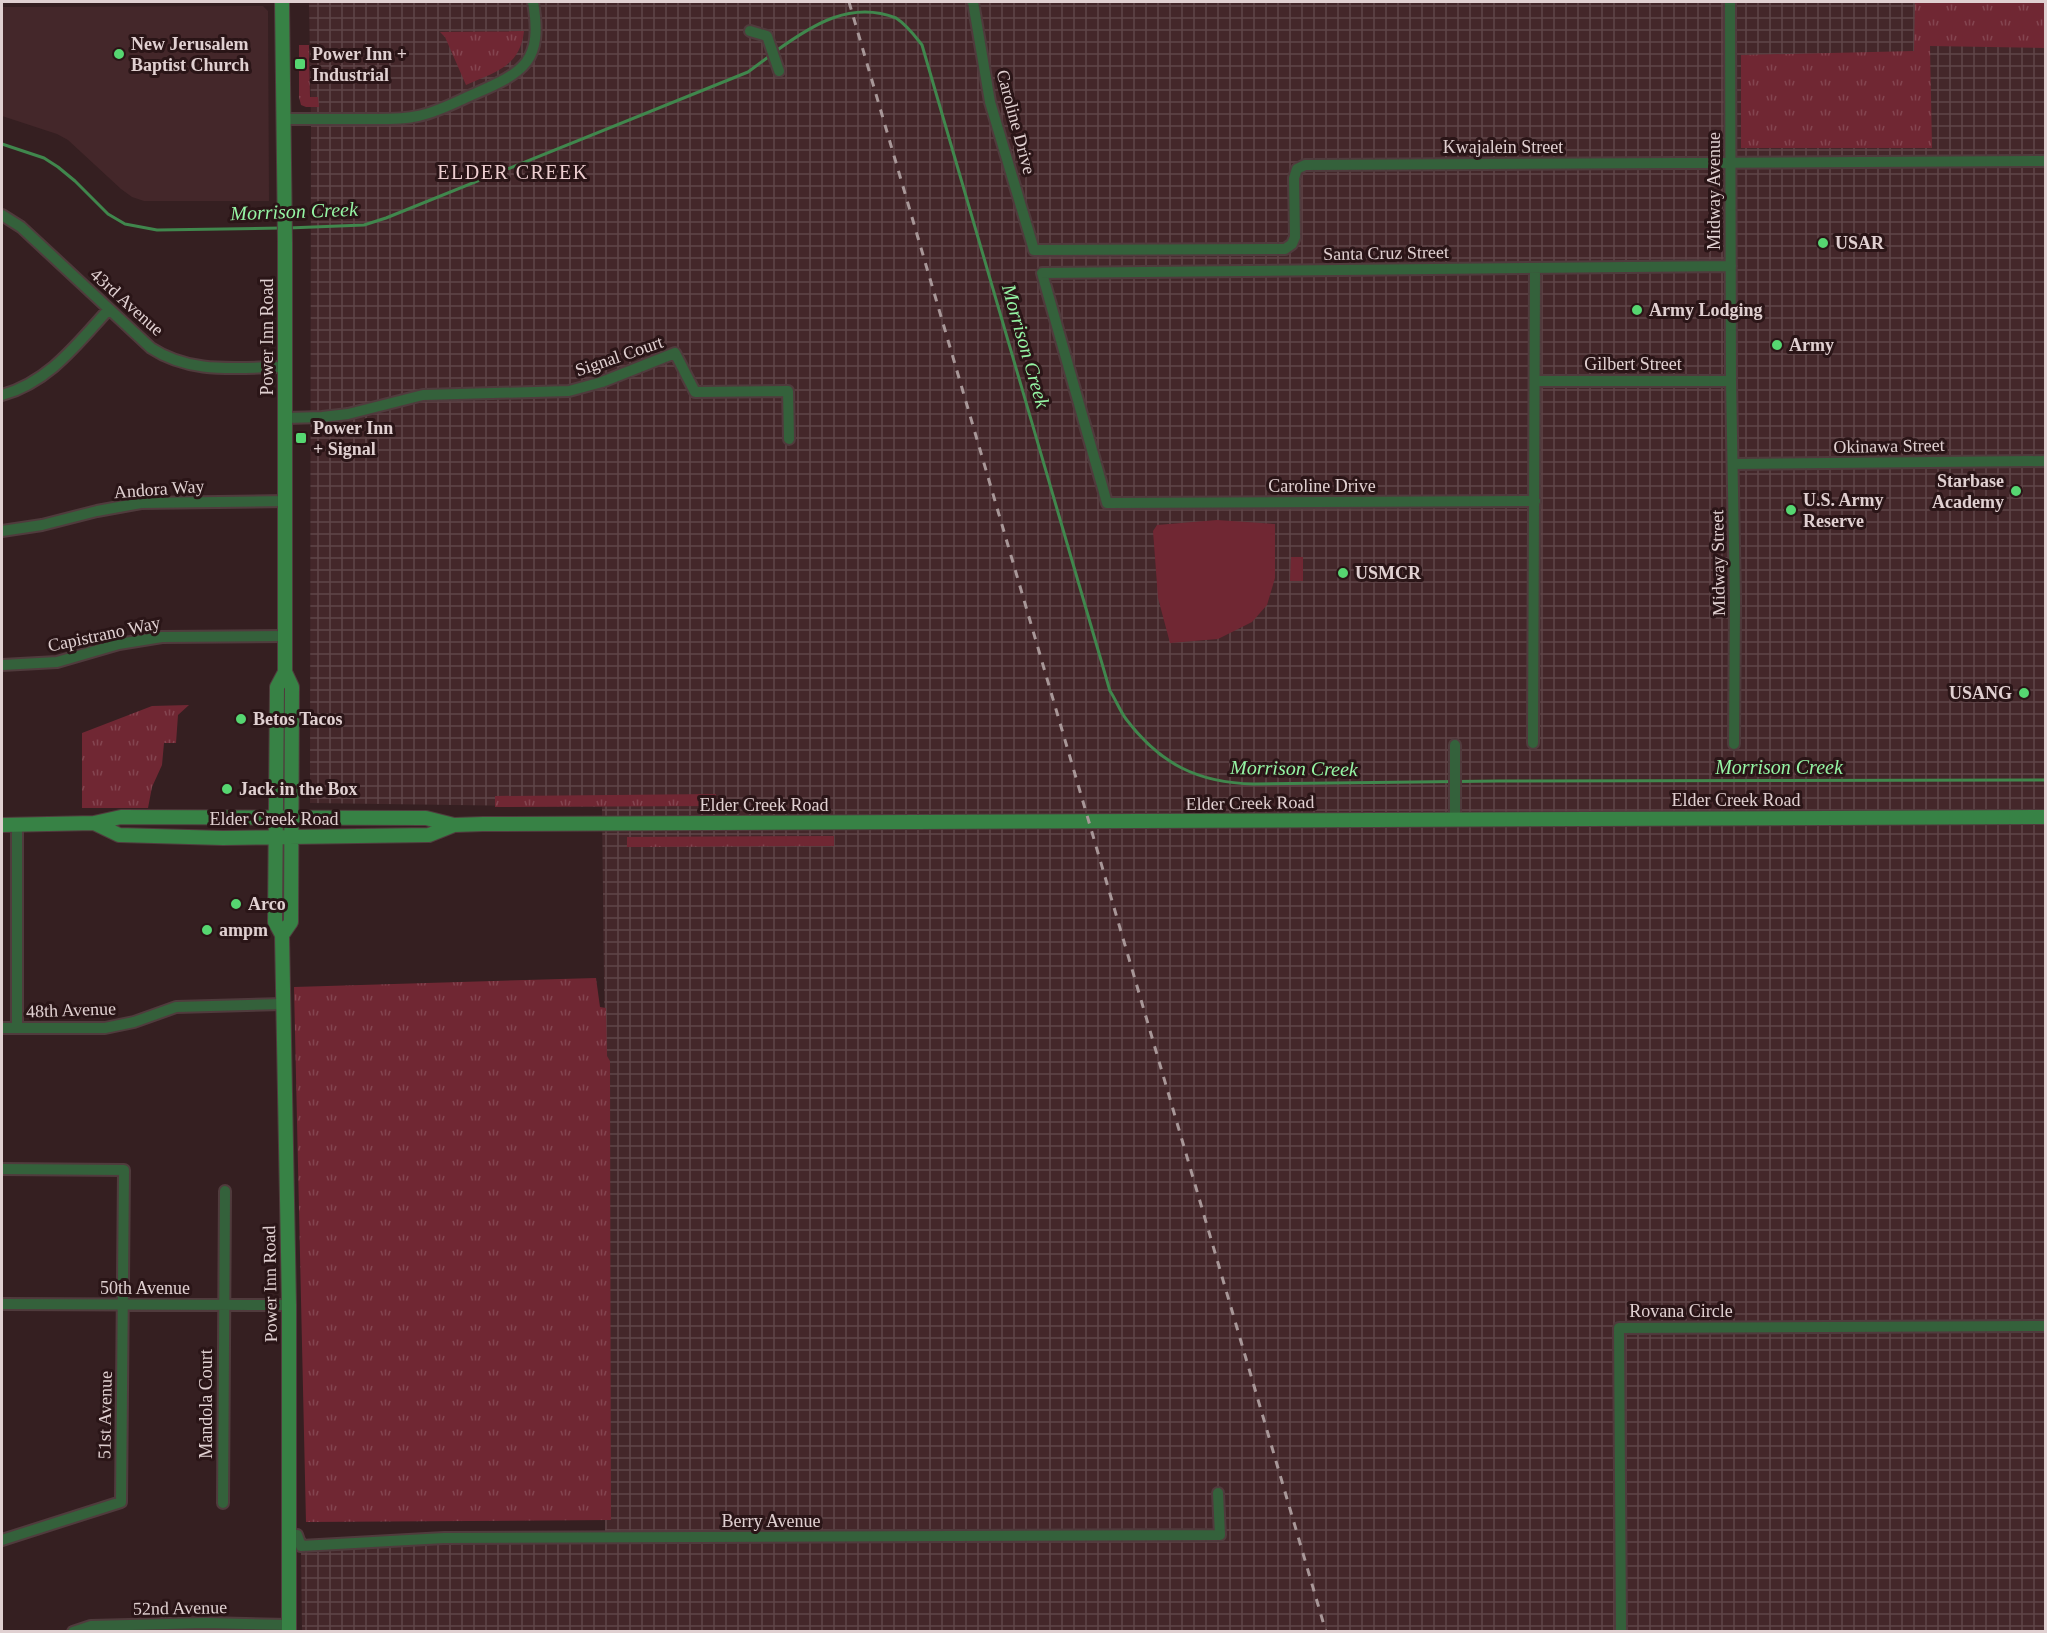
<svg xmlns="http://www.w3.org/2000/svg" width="2047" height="1633" viewBox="0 0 2047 1633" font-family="'Times New Roman',serif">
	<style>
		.built { fill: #44272a }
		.industrial { fill: url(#industrial-grid) }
		.grass { fill: url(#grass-tufts) }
		.pitch { fill: #702733 }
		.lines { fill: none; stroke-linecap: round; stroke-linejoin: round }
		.stream { stroke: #40874d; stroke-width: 3 }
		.street-casing { stroke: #503b3d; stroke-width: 14 }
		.secondary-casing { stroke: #503b3d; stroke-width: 16 }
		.street { stroke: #34613b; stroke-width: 10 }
		.secondary { stroke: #378245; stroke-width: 14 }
		.rail { stroke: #a89798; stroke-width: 3; stroke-dasharray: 8 8; stroke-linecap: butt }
		.poi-dot { fill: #56d671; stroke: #2a1517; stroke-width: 2 }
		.labels { text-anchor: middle; stroke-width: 6; stroke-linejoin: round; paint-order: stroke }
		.poi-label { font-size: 18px; font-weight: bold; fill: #e0d0d1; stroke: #2a1517; text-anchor: start }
		.street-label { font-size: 18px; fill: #e0d0d1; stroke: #2a1517 }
		.neighbourhood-label { font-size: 20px; letter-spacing: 1.5px; fill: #edced0; stroke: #2a1517 }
		.water-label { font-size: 20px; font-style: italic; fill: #95f5a4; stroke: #2a1517 }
	</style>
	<defs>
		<pattern id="industrial-grid" width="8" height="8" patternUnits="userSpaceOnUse" patternTransform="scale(1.5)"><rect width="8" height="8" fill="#44272a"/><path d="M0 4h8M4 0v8" fill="none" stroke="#5f4548"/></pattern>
		<pattern id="grass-tufts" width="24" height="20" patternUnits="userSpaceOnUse" patternTransform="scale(1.5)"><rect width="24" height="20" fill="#702733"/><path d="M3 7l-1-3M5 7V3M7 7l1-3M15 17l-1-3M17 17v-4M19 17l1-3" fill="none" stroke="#844550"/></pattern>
	</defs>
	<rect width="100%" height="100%" fill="#351f21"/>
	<path class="built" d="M263,6L268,11L269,201H144L132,197L121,189L68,140L57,134L2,116V7Z"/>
	<path class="industrial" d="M309,2H2045V1631L302,1632L301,1546L605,1541V1066L602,807L310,803L311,119Z"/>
	<path class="grass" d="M1915,2H2045V48L1930,46L1932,148H1741V55L1914,51Z
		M524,31C520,67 495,72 466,85L445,37L440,32Z
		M299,45H309L310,97H318L319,107H306L301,105L299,97Z
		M189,705L178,715L176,743H164L162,765L152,787L148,808H82V733L152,706Z
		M716,794L715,806L495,807V796Z
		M834,836V846L627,847V837Z
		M596,978L600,1007L606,1008L607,1056L610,1061L611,1520L306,1522L294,987Z"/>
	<path class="pitch" d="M1217,520L1275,524V578L1267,605L1252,622L1218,639L1170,643L1158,598L1153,531L1157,525Z
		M1291,557H1303V581H1290Z"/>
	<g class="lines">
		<path class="stream" d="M776,51C812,25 851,0 896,18C907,25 915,36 922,45L1110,691C1116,700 1120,711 1126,719C1160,764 1198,783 1254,784L1498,781L2046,780
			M2,144L44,158L58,167L75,181L108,214L125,224L157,230L281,228
			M288,228L364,225L386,218L748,72L771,55"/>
		<defs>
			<path id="street" d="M973,2L990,102L1034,250L1285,249L1292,244L1295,237L1294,178L1297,169L1305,165L2046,161
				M1730,2L1731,381L1735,599L1734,744
				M750,31L767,36L779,71
				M284,119C311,119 337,119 363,119C381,119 400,120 418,116C438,112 456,102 474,94C525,72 543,61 533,2
				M2,215L21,227L151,348C192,375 238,367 285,367
				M1535,381H1731
				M2,395C49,382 77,344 109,309
				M286,418L322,417L348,414L423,395L569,391L602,382L675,353L695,392L788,391L789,439
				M1733,464L2046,461
				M1535,501L1107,503L1042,273L1731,266
				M2,531L42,525L97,511L141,503L286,501
				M2,665L57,662L119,644L162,637L285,636
				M1533,743L1535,268
				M1455,745V819
				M17,824V1028
				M2,1028H105L134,1022L176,1007L283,1004
				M2,1169L124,1170L121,1502L2,1540
				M2,1304L289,1305
				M223,1503L225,1191
				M289,1535H297L301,1546L444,1538L1220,1535L1218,1493
				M73,1632L91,1626L205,1623L289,1625
				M1621,1632L1619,1328L2046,1326"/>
			<path id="secondary" d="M282,2L285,242V672L292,687L291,922L282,935
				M285,672L277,687L275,922L282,935L289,1305V1632
				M94,823L119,835L223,838L429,835L454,825
				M2,825L94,823L121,817L426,818L454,825L483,824C1004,823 1525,818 2046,817"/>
		</defs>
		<use href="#street" class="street-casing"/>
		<use href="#secondary" class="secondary-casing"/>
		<use href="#street" class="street"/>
		<use href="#secondary" class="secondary"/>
		<path class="rail" d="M849,2L1326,1632"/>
	</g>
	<g class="poi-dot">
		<circle cx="119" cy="54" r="6"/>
		<rect x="294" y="58" width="12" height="12" rx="3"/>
		<circle cx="1823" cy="243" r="6"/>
		<circle cx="1637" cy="310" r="6"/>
		<circle cx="1777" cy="345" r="6"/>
		<rect x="295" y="432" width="12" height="12" rx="3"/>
		<circle cx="2016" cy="491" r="6"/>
		<circle cx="1791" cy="510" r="6"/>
		<circle cx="1343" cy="573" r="6"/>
		<circle cx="2024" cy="693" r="6"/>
		<circle cx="241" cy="719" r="6"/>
		<circle cx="227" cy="789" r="6"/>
		<circle cx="236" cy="904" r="6"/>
		<circle cx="207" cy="930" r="6"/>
	</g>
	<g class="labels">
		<g class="poi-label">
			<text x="131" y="50">New Jerusalem<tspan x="131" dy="21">Baptist Church</tspan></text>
			<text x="312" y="60">Power Inn +<tspan x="312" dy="21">Industrial</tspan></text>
			<text x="1835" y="249">USAR</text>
			<text x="1649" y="316">Army Lodging</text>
			<text x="1789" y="351">Army</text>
			<text x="313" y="434">Power Inn<tspan x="313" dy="21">+ Signal</tspan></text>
			<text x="2004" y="487" text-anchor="end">Starbase<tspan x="2004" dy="21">Academy</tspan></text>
			<text x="1803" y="506">U.S. Army<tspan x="1803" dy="21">Reserve</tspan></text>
			<text x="1355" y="579">USMCR</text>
			<text x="2012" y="699" text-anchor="end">USANG</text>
			<text x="253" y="725">Betos Tacos</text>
			<text x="239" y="795">Jack in the Box</text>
			<text x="248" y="910">Arco</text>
			<text x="219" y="936">ampm</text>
		</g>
		<g class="street-label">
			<text transform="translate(1016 122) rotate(75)" y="6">Caroline Drive</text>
			<text x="1503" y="153">Kwajalein Street</text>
			<text transform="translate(1714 191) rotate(-90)" y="6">Midway Avenue</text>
			<text transform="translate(1386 253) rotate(-1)" y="6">Santa Cruz Street</text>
			<text transform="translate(127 302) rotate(42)" y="6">43rd Avenue</text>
			<text transform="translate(267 337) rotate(-90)" y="6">Power Inn Road</text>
			<text transform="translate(619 356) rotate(-19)" y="6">Signal Court</text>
			<text x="1633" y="370">Gilbert Street</text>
			<text transform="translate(1889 446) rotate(-1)" y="6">Okinawa Street</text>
			<text x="1322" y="492">Caroline Drive</text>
			<text transform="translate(159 489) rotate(-4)" y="6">Andora Way</text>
			<text transform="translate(1718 563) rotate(-91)" y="6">Midway Street</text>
			<text transform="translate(104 634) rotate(-12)" y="6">Capistrano Way</text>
			<text x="1736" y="806">Elder Creek Road</text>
			<text transform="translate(1250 803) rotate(-1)" y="6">Elder Creek Road</text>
			<text x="764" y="811">Elder Creek Road</text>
			<text x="274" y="825">Elder Creek Road</text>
			<text transform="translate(71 1010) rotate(-2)" y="6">48th Avenue</text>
			<text transform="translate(270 1284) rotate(-91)" y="6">Power Inn Road</text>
			<text x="145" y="1294">50th Avenue</text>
			<text x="1681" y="1317">Rovana Circle</text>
			<text transform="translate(206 1404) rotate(-90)" y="6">Mandola Court</text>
			<text transform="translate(105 1415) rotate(-89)" y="6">51st Avenue</text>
			<text x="771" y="1527">Berry Avenue</text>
			<text transform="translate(180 1608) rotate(-1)" y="6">52nd Avenue</text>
		</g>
		<g class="neighbourhood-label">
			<text x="513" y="179">ELDER CREEK</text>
		</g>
		<g class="water-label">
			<text transform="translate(294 211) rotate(-2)" y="7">Morrison Creek</text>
			<text transform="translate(1026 346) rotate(74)" y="7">Morrison Creek</text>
			<text x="1779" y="774">Morrison Creek</text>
			<text transform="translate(1294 768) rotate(1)" y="7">Morrison Creek</text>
		</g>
	</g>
	<rect width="2047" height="1633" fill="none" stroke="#e0d0d1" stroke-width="6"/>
</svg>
